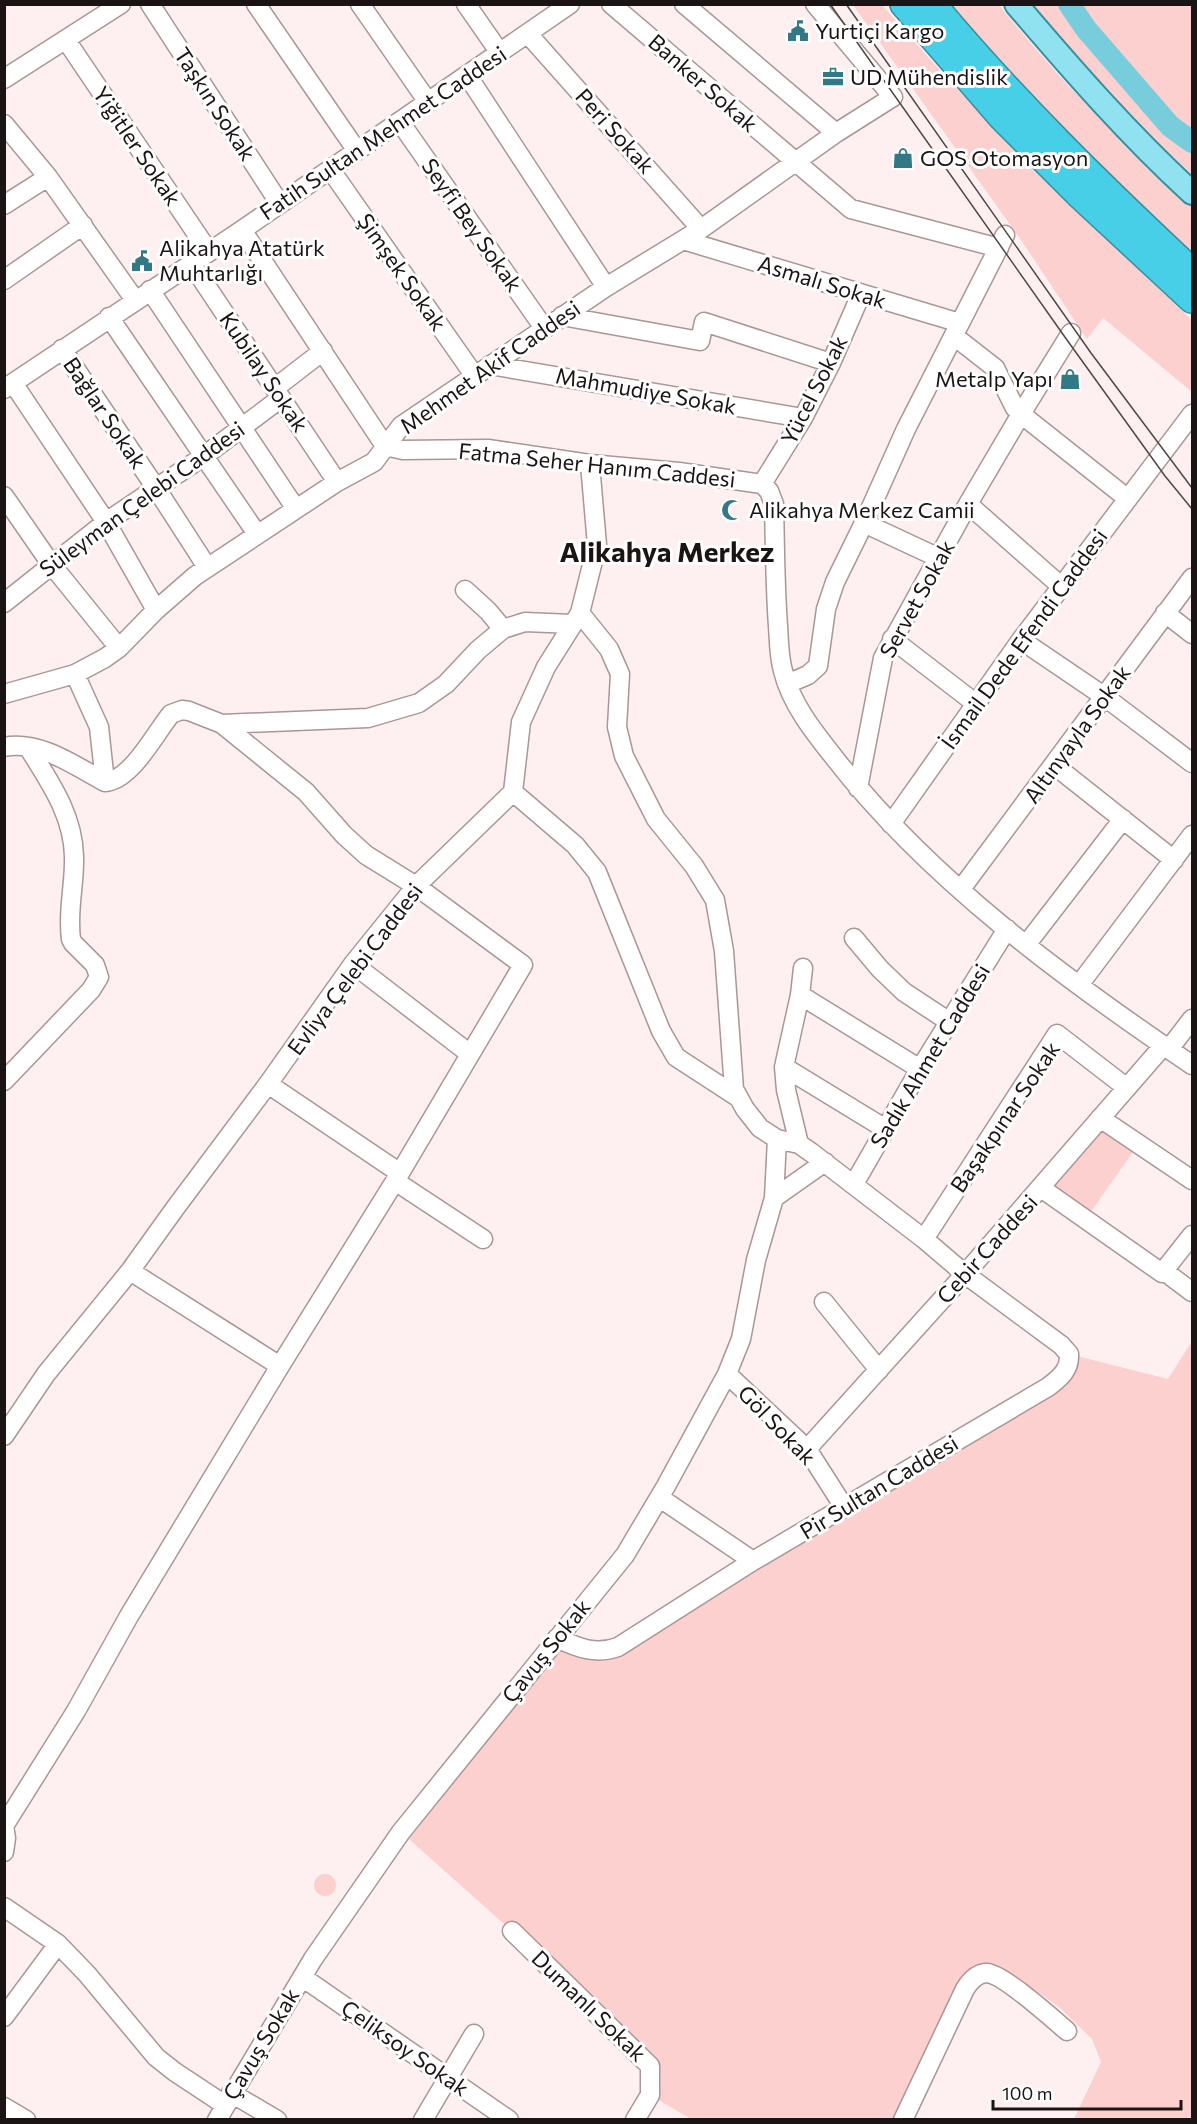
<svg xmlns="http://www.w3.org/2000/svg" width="1197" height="2124" viewBox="0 0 1197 2124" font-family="Commissioner,sans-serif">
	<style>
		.green { fill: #fcd0ce }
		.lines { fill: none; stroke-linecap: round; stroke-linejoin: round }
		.river { stroke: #78cddd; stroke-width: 22 }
		.minor-casing { stroke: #aa9695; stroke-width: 21 }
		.major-casing { stroke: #378e9c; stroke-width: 26 }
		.highway-casing { stroke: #378e9c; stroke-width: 30 }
		.minor { stroke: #fff; stroke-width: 18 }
		.major { stroke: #90e2f0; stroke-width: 22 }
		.highway { stroke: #46cfe6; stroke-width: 27 }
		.tram { stroke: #4f4646; stroke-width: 1.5 }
		.labels { text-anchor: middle; stroke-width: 6; stroke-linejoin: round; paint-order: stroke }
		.poi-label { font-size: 22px; fill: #1b1414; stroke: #fff; text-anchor: start }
		.street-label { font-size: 22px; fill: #1b1414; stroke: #fff }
		.district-label { font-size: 28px; font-weight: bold; fill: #1b1414; stroke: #fff }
	</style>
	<rect width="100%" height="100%" fill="#fef0f0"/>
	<path class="green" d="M853,5H882L946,77L1030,167L1192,320V392L1103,318L1087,339L1021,240Z
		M949,5H999C1058,78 1122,144 1192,207V252L1093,160L1017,83Z
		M1033,5H1192V180L1109,97Z
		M1103,1126L1135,1149L1088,1216L1050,1190Z
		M1192,1341V2119H1074L1101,2062L1092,2039L1059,2007L1015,1976L1000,1968H985L954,1996L893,2119H691L650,2095V2066L512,1931L401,1832L557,1638L599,1652L1048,1387L1069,1354L1168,1379Z
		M314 1885a11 11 0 1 1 22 0a11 11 0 1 1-22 0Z"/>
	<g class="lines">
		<path class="river" d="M1069,4L1086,29L1170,126L1192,142"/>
		<defs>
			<path id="minor" d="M150,4L280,204
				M256,4L357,151
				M360,4L428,102
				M466,4L500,53
				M611,4L851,209L999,248
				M684,4L836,133
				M528,34L701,229
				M66,40L209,252
				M467,75L606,287
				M4,79L121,4
				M400,122L544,328
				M4,124L48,177L135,300
				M330,169L474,375
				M4,205L48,177
				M242,230L385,446L403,450L488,449L590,464L679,472L762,484L769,491L774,504C775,545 775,586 778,626C779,641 779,657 783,671C791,703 813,731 833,756C928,879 1065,979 1192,1065
				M683,240L960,323
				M191,263L337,482
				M4,280L83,225
				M150,290L296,509
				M562,316L700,341L704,322L831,363
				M109,317L257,534
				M954,336L995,368L1015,408L1021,414L1128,499
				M62,349L156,488L207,567
				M490,365L803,418
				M13,383L106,522L156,610
				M275,388L323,351
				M4,389L242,230L570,4
				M762,484L803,418L831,363L861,294
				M4,496L51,564L119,648
				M968,504L1062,587
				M864,523L939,558
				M465,590L488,611L503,629
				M4,603L106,522L204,456L281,398
				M1165,613L1192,634
				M892,639L975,703
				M1021,640L1105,697L1192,763
				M75,674L99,727L105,782
				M787,684L808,675L818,666L826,609L835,582L864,523L906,429L1005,235
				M4,694L75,674L105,658L119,648L156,610L195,576L337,482L374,462L401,426L606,287L701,229L836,133L893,97L815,4
				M222,724L368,718L419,703L446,684L478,650L503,629L525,622L573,624
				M4,747C40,740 75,766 105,782C131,781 156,732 171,714L182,710L189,711L222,724L306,792L344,835L366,855L416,886L523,965L400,1173L280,1366L129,1616L76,1711L4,1826
				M1054,765L1174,860
				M858,788L883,658L968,504L1021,414L1071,333
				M513,792L575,845L597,872L661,1031L676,1057L739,1098
				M891,824L1021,640L1192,414
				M961,889L1192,578
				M854,938L880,969L904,992L948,1021
				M1026,945L1123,819
				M353,964L470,1054
				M1079,985L1192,835
				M800,995L920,1069
				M1169,1049L1192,1019
				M784,1067L884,1128
				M4,1081L91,990L99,977L95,965L73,943L71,939C67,911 75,884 74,856C73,814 49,781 28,747
				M268,1084L400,1173
				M1100,1118L1192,1180
				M799,1144L786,1090L784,1067L800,995L803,968
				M395,1181L483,1239
				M854,1184L920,1069L1007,929
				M1041,1188L1162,1273L1192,1235
				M774,1198L825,1162
				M924,1239L1057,1034L1127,1088
				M130,1271L280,1366
				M1164,1271L1192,1292
				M824,1302L879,1370
				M727,1374L807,1449L844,1507
				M4,1436L46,1374L130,1271L176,1207L268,1084L353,964L416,886L513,792L521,722L546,667L580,613L597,545L590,464
				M807,1449L965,1274L1164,1045
				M660,1498L753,1561
				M557,1638C578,1648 596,1655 618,1647L753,1561L1048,1387C1060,1378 1070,1370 1069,1354L1061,1345L965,1274L924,1239L812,1153L799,1144L777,1139L760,1128L745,1109L734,1089L724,951L715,900L694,866L656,819L624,756L617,727L620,674L609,649L580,613
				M4,1826L6,1838L4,1852
				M4,1907L58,1944L87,1974L156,2057L175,2072L225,2105
				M512,1931L650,2066V2095L635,2120
				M302,1977L509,2120
				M4,2017L58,1944
				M231,2093L277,2120
				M4,2107L26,2120
				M217,2120L313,1959L401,1832L625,1555L666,1486L727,1374L741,1339L756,1260L774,1198L777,1139
				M423,2120L474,2034
				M903,2120L965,1989C970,1981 977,1973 987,1973C1003,1974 1053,2019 1067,2031"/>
			<path id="major" d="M1016,4C1073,71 1128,134 1192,193"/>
			<path id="highway" d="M904,4L1002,117L1079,194L1192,299
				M932,4C1012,100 1101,187 1192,272"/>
		</defs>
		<use href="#minor" class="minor-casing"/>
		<use href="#major" class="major-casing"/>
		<use href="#highway" class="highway-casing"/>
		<use href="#minor" class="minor"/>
		<use href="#major" class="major"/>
		<use href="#highway" class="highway"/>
		<path class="tram" d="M830,4L1067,340L1165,476L1192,509
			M846,4L1091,353L1192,488"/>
	</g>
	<defs>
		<symbol id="civic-bare" viewBox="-9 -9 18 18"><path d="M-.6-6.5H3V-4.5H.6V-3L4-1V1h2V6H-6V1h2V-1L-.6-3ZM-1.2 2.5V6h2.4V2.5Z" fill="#337985" stroke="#fff" stroke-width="2.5" paint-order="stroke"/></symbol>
		<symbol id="office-bare" viewBox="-9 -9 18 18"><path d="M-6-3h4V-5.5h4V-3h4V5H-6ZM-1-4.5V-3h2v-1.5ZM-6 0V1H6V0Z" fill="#337985" stroke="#fff" stroke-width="2.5" paint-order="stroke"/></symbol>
		<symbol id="shop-bare" viewBox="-9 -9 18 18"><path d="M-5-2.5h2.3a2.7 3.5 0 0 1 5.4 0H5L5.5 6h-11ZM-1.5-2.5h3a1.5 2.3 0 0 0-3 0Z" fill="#337985" stroke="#fff" stroke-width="2.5" paint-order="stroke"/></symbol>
		<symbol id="mosque-bare" viewBox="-9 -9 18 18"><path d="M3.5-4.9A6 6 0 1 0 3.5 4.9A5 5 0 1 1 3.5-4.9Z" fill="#337985" stroke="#fff" stroke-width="2.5" paint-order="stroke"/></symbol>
	</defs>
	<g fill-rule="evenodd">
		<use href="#civic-bare" x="783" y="16" width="30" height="30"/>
		<use href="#office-bare" x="818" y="62" width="30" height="30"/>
		<use href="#shop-bare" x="888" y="143" width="30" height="30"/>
		<use href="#civic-bare" x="127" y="246" width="30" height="30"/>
		<use href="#shop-bare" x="1055" y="364" width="30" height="30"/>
		<use href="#mosque-bare" x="717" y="495" width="30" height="30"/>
	</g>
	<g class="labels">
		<g class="poi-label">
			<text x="815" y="39">Yurtiçi Kargo</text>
			<text x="850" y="85">UD Mühendislik</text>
			<text x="920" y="166">GOS Otomasyon</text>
			<text x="159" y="256">Alikahya Atatürk<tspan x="159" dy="25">Muhtarlığı</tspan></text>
			<text x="1053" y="387" text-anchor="end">Metalp Yapı</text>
			<text x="749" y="518">Alikahya Merkez Camii</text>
		</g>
		<g class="street-label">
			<text transform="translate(703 83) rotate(41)" y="8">Banker Sokak</text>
			<text transform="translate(215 104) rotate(57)" y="8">Taşkın Sokak</text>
			<text transform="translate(615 131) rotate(48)" y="8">Peri Sokak</text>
			<text transform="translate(383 133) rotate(-34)" y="8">Fatih Sultan Mehmet Caddesi</text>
			<text transform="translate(137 146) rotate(56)" y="8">Yiğitler Sokak</text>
			<text transform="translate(472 225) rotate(55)" y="8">Seyfi Bey Sokak</text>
			<text transform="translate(402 272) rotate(55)" y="8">Şimşek Sokak</text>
			<text transform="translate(822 282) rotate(17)" y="8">Asmalı Sokak</text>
			<text transform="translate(490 367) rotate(-35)" y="8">Mehmet Akif Caddesi</text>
			<text transform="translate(264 372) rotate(56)" y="8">Kubilay Sokak</text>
			<text transform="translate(814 390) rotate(-63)" y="8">Yücel Sokak</text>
			<text transform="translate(646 391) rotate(10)" y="8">Mahmudiye Sokak</text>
			<text transform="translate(105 413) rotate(56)" y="8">Bağlar Sokak</text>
			<text transform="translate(597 465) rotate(6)" y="8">Fatma Seher Hanım Caddesi</text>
			<text transform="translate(142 499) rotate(-36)" y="8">Süleyman Çelebi Caddesi</text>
			<text transform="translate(917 599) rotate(-61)" y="8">Servet Sokak</text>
			<text transform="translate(1024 639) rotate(-54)" y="8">İsmail Dede Efendi Caddesi</text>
			<text transform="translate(1077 734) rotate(-54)" y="8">Altınyayla Sokak</text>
			<text transform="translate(355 969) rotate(-53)" y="8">Evliya Çelebi Caddesi</text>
			<text transform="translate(930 1056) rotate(-59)" y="8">Sadık Ahmet Caddesi</text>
			<text transform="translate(1005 1117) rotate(-56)" y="8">Başakpınar Sokak</text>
			<text transform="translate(987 1249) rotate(-48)" y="8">Cebir Caddesi</text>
			<text transform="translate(777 1425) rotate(46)" y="8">Göl Sokak</text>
			<text transform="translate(879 1487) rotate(-31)" y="8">Pir Sultan Caddesi</text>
			<text transform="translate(546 1651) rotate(-51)" y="8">Çavuş Sokak</text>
			<text transform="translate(589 2006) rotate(44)" y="8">Dumanlı Sokak</text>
			<text transform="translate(261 2044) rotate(-59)" y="8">Çavuş Sokak</text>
			<text transform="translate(405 2048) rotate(35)" y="8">Çeliksoy Sokak</text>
		</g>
		<g class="district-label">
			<text x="667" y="562">Alikahya Merkez</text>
		</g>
	</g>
	<rect width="1197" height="2124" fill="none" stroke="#1b1414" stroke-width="12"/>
	<path d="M993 2100v9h188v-9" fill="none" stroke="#1b1414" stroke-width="3"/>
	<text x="1002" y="2100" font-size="18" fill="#1b1414" stroke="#ffffff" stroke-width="4.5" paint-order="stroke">100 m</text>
</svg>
